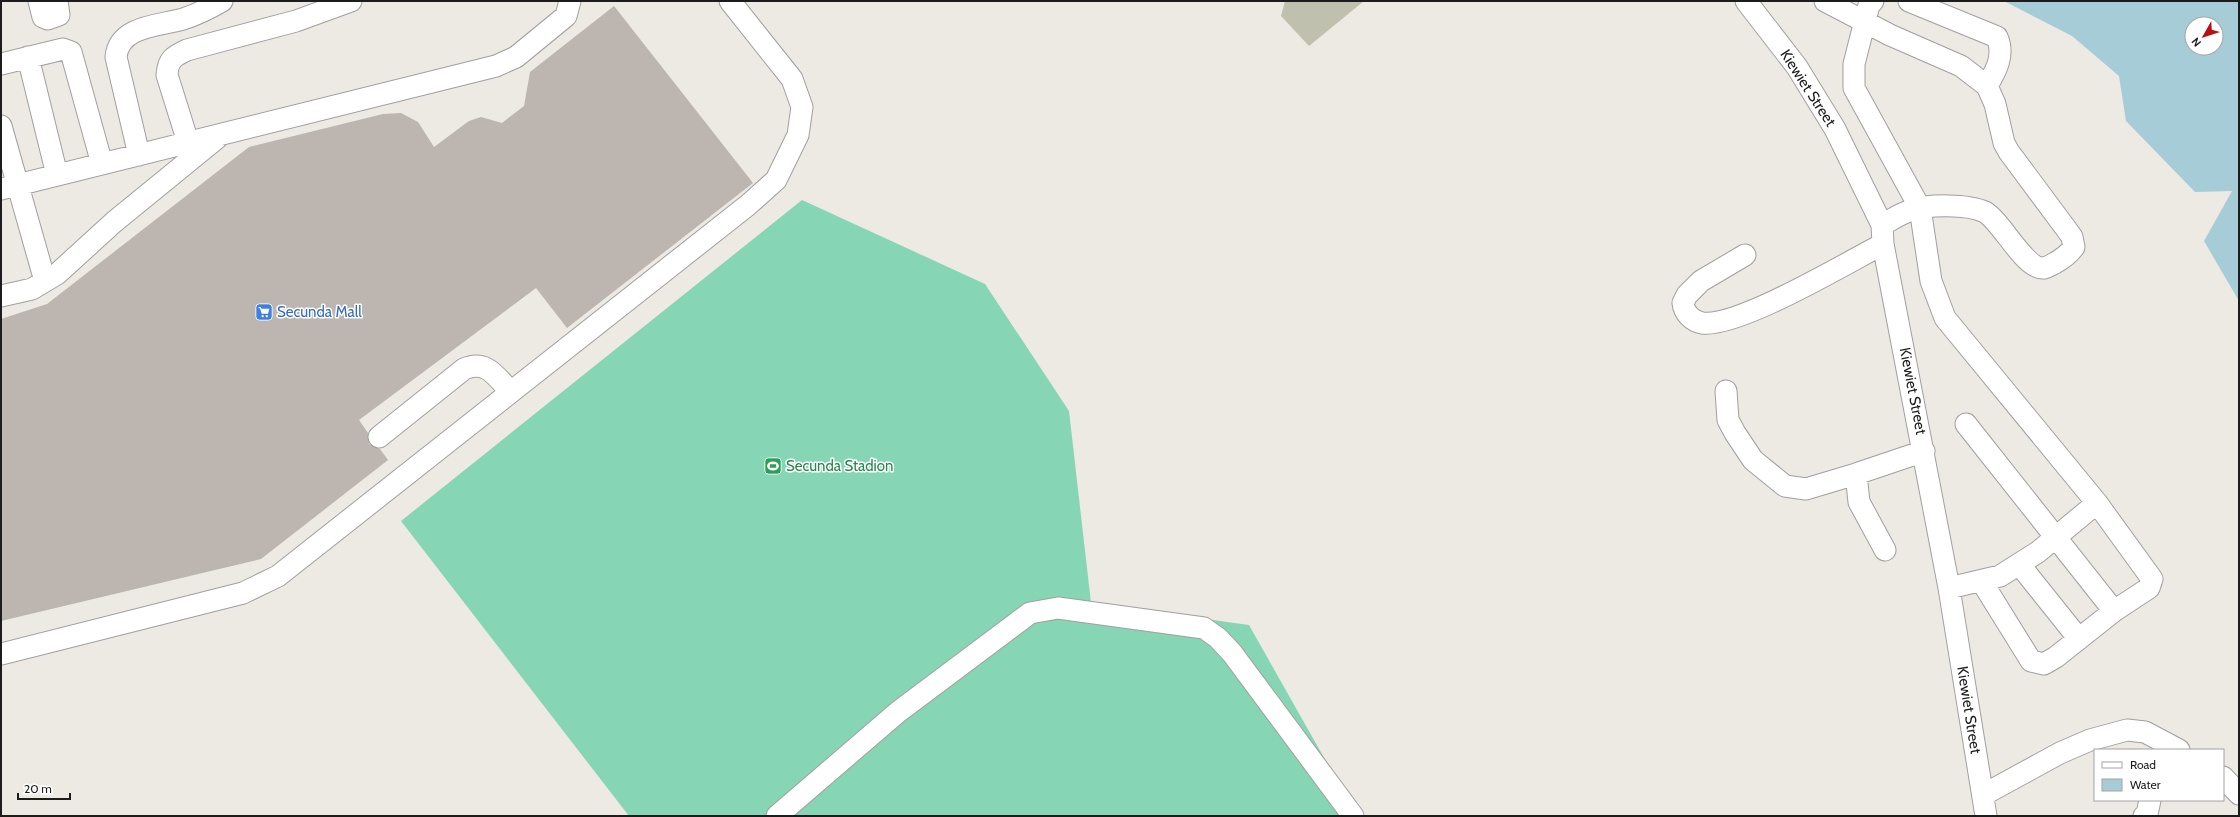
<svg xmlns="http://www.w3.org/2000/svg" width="2240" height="817" viewBox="0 0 2240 817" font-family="Cabin,sans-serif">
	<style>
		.construction { fill: #c0c0af }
		.pitch { fill: #86d6b6 }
		.water { fill: #a6cdd7; fill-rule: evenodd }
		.building { fill: #bdb5af }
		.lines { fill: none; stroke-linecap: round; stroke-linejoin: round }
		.minor-casing { stroke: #a0a0a0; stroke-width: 23 }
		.minor { stroke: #fff; stroke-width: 21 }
		.labels { text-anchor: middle; stroke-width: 3; stroke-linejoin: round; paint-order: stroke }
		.street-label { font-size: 15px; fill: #1c1c1c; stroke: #fff }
		.shop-label { font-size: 15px; fill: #366cbe; stroke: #fff; text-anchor: start }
		.leisure-label { font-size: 15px; fill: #27864d; stroke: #fff; text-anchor: start }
	</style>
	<rect width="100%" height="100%" fill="#ede9e3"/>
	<path class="construction" d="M1285,1H1364L1309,46L1281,16Z"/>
	<path class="pitch" d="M802,200L985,284L1069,411L1091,603L1249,625L1357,816H629L401,521Z"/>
	<path class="water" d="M2004,1H2239V301L2204,241L2232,191L2195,192L2126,121L2119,76L2072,36ZM2192,24H2216V48H2192Z"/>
	<path class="building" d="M614,6L753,183L567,328L536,288L359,420L368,433L369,444L380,449L388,460L261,559L1,621V319L47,304L249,147L383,114L401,113L418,122L434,147L469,121L481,117L502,123L524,106L530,72Z"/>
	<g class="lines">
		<defs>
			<path id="minor" d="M39,1L43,17L48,19L59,15L57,1
				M1746,1L1797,67L1835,129L1882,225L1883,244L1949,588L1986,816
				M1825,1L1890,35L1961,66L1987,86L1995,104L2004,143L2009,152L2067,230L2072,237L2074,247C2069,254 2062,259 2055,263C2051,265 2048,267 2044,268C2025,270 2002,222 1985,212C1968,204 1927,204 1909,211C1900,214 1891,220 1882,225
				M1873,1L1869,5L1854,64V88L1920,208L1931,281L1945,318L2097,503L2152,579L2149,588L2114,611L2056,657L2044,664L2031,661L1982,582
				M1909,1L1997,37C2005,55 1996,71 1987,86
				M28,57L57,175
				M1,64L63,49L71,52L102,164
				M1,126L45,281
				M188,142L167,75C168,59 174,56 187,50L296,21L351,1
				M139,155L116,57C119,25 160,26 183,19C196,15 210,8 222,1
				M1,189L496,66L516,57L566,16L570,1
				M1745,255L1701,281L1687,295L1683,303C1684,313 1692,321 1702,323C1738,328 1848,262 1883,244
				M1,296L32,289L57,274L114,222L217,138
				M1726,391L1728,420L1735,433L1753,460L1785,486L1806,489L1856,474L1924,451
				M1966,424L2114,611
				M379,437L464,369C487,359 496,377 511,392
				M1856,474L1859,502L1885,550
				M2019,564L2079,639
				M1949,588L2000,576L2038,552L2097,503
				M1,654L243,593L278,576L748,205L776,180L798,135L802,107L792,79L730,1
				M2223,777L2239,794
				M1983,795L2060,753L2090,740L2127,730L2145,732L2179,750
				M777,816L898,712L1030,613L1058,608L1204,628L1218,638L1232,653L1353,816
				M2144,816L2147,814L2150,800"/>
		</defs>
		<use href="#minor" class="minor-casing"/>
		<use href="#minor" class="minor"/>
	</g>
	<defs>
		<symbol id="supermarket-square" viewBox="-11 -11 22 22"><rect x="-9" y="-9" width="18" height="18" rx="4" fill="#3f7fe0" stroke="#fff"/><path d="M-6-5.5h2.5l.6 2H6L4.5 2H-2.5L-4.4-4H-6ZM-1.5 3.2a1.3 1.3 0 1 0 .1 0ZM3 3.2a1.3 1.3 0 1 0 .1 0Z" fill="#fff"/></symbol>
		<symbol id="stadium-square" viewBox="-11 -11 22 22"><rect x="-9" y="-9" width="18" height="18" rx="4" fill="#2e9e5b" stroke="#fff"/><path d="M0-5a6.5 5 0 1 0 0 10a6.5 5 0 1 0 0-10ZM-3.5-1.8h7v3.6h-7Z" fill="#fff"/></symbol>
	</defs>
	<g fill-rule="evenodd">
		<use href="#supermarket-square" x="254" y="302" width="20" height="20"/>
		<use href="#stadium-square" x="763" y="456" width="20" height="20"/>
	</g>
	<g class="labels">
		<g class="street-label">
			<text transform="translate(1808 88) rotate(57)" y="5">Kiewiet Street</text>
			<text transform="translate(1913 391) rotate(79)" y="5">Kiewiet Street</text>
			<text transform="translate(1969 710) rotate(81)" y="5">Kiewiet Street</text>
		</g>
		<g class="shop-label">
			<text x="277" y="317">Secunda Mall</text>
		</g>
		<g class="leisure-label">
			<text x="786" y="471">Secunda Stadion</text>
		</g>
	</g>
	<rect width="2240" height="817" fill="none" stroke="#1c1c1c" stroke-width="4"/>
	<rect x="2094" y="749" width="130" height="52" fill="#ffffff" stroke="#a4a4a4"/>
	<rect x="2102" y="762" width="20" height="6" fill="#ffffff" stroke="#a4a4a4"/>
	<text x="2130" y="769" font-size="12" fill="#1c1c1c">Road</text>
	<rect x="2102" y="779" width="20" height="12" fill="#a6cdd7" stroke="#a4a4a4"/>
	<text x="2130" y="789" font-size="12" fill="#1c1c1c">Water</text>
	<g transform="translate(2204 36) rotate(231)"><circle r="19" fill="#ffffff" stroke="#a4a4a4"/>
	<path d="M0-3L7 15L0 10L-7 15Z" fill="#b81012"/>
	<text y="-6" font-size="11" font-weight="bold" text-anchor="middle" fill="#1c1c1c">N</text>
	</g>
	<path d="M18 793v6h52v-6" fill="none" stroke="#1c1c1c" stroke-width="2"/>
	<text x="24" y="793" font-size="12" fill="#1c1c1c" stroke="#ffffff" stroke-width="3" paint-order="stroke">20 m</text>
</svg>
